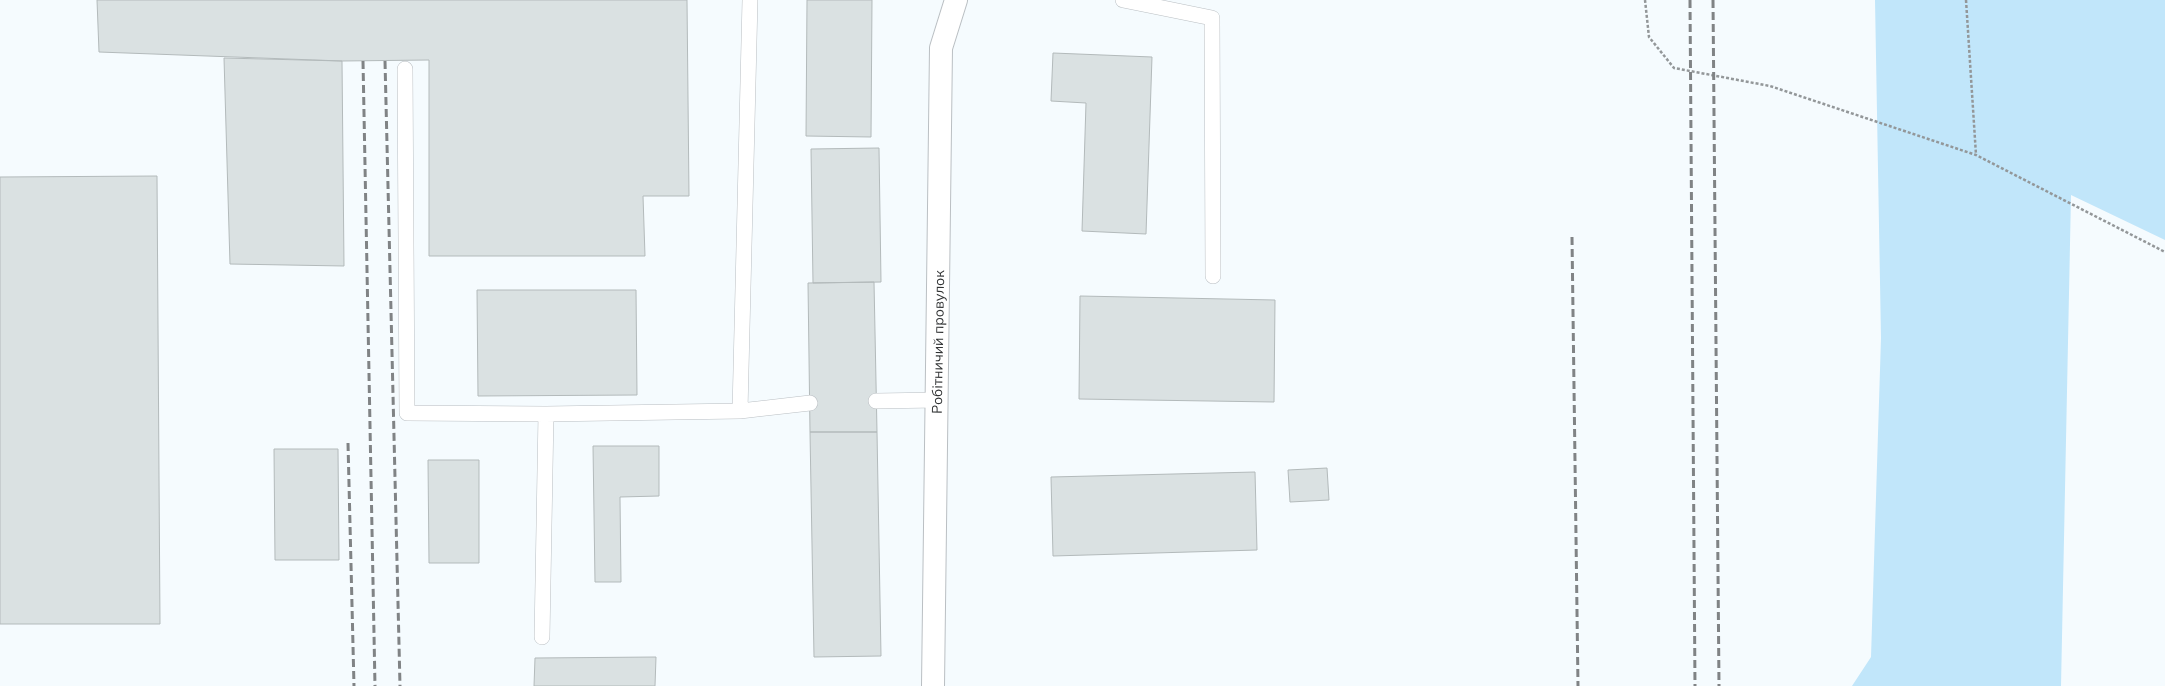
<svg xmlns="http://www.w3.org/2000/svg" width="2165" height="686" viewBox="0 0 2165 686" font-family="Mulish,sans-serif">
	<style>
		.green { fill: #c1e6fa }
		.building { fill: #dae1e2; stroke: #b3babb }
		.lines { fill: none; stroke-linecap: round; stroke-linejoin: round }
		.lane-casing { stroke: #babfc3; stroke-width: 16 }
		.street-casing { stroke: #babfc3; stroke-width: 24 }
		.path { stroke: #939799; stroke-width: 2.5; stroke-dasharray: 3 2; stroke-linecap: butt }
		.lane { stroke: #fff; stroke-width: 15 }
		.street { stroke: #fff; stroke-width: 22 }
		.rail { stroke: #808385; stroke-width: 3; stroke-dasharray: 8 4; stroke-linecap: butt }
		.labels { text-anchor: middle; stroke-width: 3; stroke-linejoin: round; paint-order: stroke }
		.street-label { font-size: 14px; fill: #313334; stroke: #fff }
	</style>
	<rect width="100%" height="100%" fill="#f5fbfe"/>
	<path class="green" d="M1875,0H2165V240L2071,195L2061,686H1852L1871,657L1881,338Z"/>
	<path class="building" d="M97,0H687L689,196H643L645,256H429V60L342,61L99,52Z
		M807,0H872L871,137L806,136Z
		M1053,53L1152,57L1146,234L1082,231L1086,103L1051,101Z
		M224,58L342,61L344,266L230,264Z
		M879,148L881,282L813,283L811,149Z
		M157,176L160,624H0V177Z
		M874,282L877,432H810L808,283Z
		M477,290H636L637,395L478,396Z
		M1080,296L1275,300L1274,402L1079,399Z
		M810,432H877L881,656L814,657Z
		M593,446H659V496L620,497L621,582H595Z
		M274,449H338L339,560H275Z
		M428,460H479V563H429Z
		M1327,468L1329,500L1290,502L1288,470Z
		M1255,472L1257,550L1053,556L1051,477Z
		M656,657L655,686H534L535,658Z"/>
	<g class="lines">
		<defs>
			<path id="lane" d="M750,0L740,411L810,403
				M1123,0L1212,18L1213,276
				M405,69L407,413L546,414L740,411
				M876,401L937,400
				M542,637L546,414"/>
			<path id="street" d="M933,686L941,48L956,0"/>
		</defs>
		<use href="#lane" class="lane-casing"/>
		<use href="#street" class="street-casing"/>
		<path class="path" d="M1645,0L1649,37L1674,68L1770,86L1976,155L2165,252
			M1966,0L1976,155"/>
		<use href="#lane" class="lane"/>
		<use href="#street" class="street"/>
		<path class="rail" d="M1690,0L1695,686
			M1713,0L1719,686
			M363,61L375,686
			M385,61L400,686
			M1572,237L1578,686
			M348,443L354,686"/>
	</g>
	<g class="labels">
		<g class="street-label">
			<text transform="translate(938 342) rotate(-89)" y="5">Робітничий провулок</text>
		</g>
	</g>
</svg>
